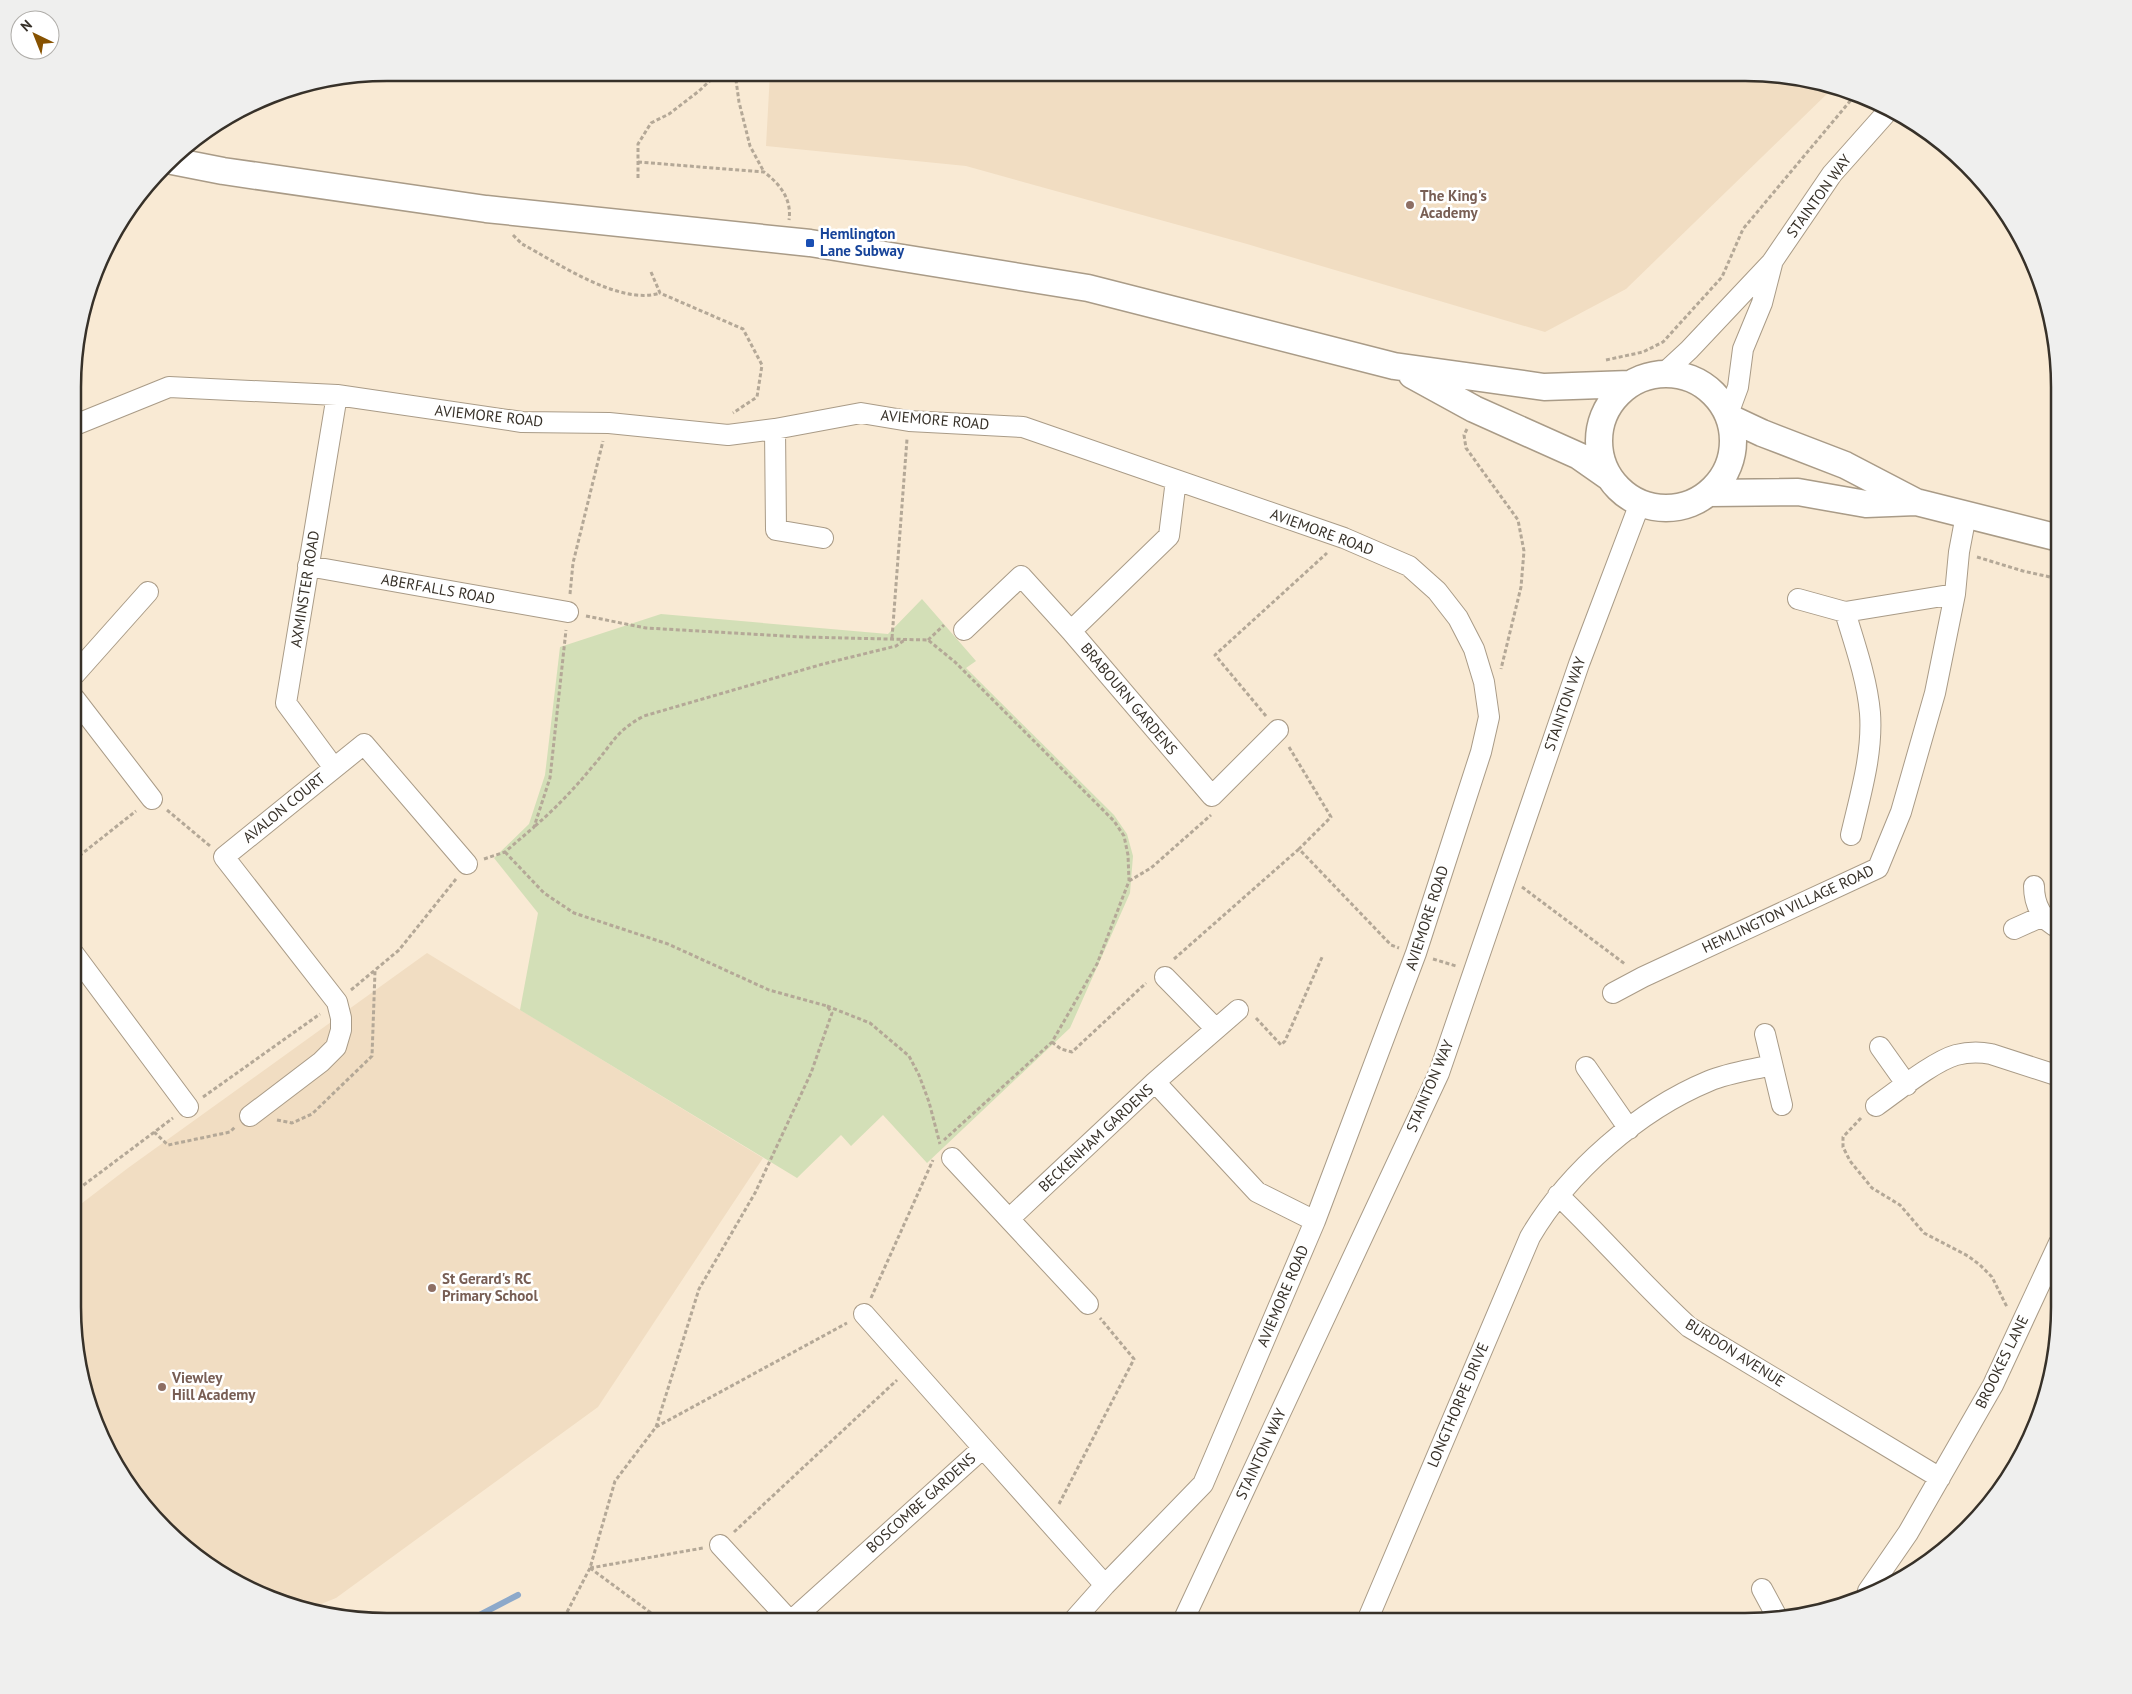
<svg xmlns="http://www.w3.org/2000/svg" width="2132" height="1694" viewBox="0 0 2132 1694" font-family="'PT Sans',sans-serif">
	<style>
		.built { fill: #f1ddc2 }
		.green { fill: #d3dfb7 }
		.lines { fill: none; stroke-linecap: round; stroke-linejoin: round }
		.stream { stroke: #8da9ca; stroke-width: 6 }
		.minor-casing { stroke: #a99b87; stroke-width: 22 }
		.major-casing { stroke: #a99b87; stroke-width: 29 }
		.path { stroke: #b4a897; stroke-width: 3; stroke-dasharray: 4 2.5; stroke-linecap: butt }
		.minor { stroke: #fff; stroke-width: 20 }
		.major { stroke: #fff; stroke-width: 26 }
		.education-dot { fill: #8d6e63; stroke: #fff; stroke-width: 2 }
		.transit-dot { fill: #1a4fb4; stroke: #fff; stroke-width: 2 }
		.labels { text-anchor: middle; stroke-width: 5; stroke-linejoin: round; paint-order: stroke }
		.education-label { font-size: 15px; font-weight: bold; fill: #785e54; stroke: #fff; text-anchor: start }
		.street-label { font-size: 15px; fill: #373129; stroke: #fff }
		.transit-label { font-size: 15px; font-weight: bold; fill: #164399; stroke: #fff; text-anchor: start }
		.rim { fill: none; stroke: #373129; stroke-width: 2.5 }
	</style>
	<rect width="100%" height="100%" fill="#f9ead4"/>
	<path class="built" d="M770,73H1765L1832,89L1626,289L1545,332L1247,244L966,166L766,146Z
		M427,953L763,1158L598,1407L336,1598L311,1608L267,1597L180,1543L105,1446L73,1327V1210L128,1168Z"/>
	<path class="green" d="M922,599L976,661L966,668L1114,815L1127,834L1133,856L1130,893L1070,1028L927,1163L883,1115L851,1146L841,1135L797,1178L520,1010L538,913L494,858L529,824L545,775L560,647L661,614L888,634Z"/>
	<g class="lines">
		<path class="stream" d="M468,1621L518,1595"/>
		<defs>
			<path id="minor" d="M1663,374L1689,350L1772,262L1832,174L1888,111
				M1728,414L1738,387L1743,349L1762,303L1772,264
				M75,425L169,387L337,395L522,422L609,423L728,435L775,429L861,413L909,421L1023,427L1344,538L1409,566L1437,591L1458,618L1474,649L1484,682L1489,717L1481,752L1416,953L1315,1221L1203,1484L1105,1585L1073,1621
				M775,429L776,530L823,538
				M1176,480L1169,536L1071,631L1212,796L1278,730
				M308,566L568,612
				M1798,599L1845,612L1955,594
				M1845,612C1855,645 1867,679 1870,713C1873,754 1860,796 1851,835
				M964,630L1021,576L1071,631
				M75,674L148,592
				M75,699L152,799
				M334,768L286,703L337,395
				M2034,886C2034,904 2042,921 2059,928
				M2014,929L2043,916
				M74,954L188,1107
				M1165,977L1216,1029
				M1613,993L1643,977L1878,868L1901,812L1935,693L1955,594L1959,552L1966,515
				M1765,1034L1782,1105
				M1880,1047L1907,1085
				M1586,1067L1629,1129
				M1155,1082L1238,1010
				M1876,1106C1896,1092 1934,1061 1956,1055C1968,1052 1980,1052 1991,1054L2059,1076
				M250,1116L321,1062L336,1047L341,1030V1018L337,1002L224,857L364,744L467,864
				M952,1158L1009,1219
				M1558,1195C1603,1238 1643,1285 1689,1327L1940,1478
				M1088,1304L1009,1219L1155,1082L1257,1192L1315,1221
				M864,1314L983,1448
				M720,1545L790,1621
				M1762,1589L1776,1615
				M1867,1596L1868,1591L1908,1533L1993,1385L2059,1243
				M791,1621L983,1448L1105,1585
				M1183,1621L1439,1073L1579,664L1640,503
				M1367,1621L1530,1237C1568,1172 1639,1110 1709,1081C1728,1073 1751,1070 1772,1065"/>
			<path id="major" d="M172,161L223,171L486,209L810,243L1088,288L1394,366L1544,387L1630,384
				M1599 441a67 67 0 1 1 134 0a67 67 0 1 1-134 0Z
				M1412,375L1474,409L1579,456L1609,477
				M1730,418L1762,433L1845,465L1916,502L2059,538
				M1709,493L1798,492L1866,504L1916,502"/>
		</defs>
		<use href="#minor" class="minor-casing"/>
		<use href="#major" class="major-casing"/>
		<path class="path" d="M735,73L739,102L750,146L764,172
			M638,162L764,172C780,184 792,199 789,220
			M638,178V144L651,123L669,114L699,91L718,73
			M513,235L522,244C558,263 620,306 660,293
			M651,272L660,293L743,329L762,365L757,397L733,413
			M1606,360L1643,352L1663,342L1722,277L1743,229L1856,94
			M1467,429L1464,435L1466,448L1518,520L1524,551L1521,587L1501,669
			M1977,557L2023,571L2059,579
			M570,594L573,563L603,441
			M586,616L646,628L803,637L928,640L955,662L1114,821L1124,836L1128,855L1129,881L1097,964L1052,1042L944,1140
			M892,638L907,439
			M928,640L944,625
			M1266,716L1215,655L1327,553
			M1289,747L1331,817L1299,849L1391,945L1399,948
			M167,810L210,846
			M535,826C556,808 574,789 592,767C612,745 615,731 644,716L823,664L896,646L906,639
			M505,852L544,893L574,913L668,944L769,990L827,1006L832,1013L811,1073L755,1193L699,1289L656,1427L615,1481L590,1568L566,1614L556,1621
			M484,859L505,852L534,827L550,778L566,630
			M74,860L136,811
			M1129,881L1151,868L1211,815
			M1522,887L1625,964
			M1174,959L1299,849
			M1433,959L1456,966
			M351,990L399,950L456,879
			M827,1006L870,1023L909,1056L919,1075L929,1102L940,1144
			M1256,1018L1281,1045L1285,1041L1323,955
			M1052,1042L1061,1049L1072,1052L1146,983
			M203,1097L320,1014
			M1861,1118L1843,1137V1147L1850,1161L1872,1188L1900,1205L1924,1233L1968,1256L1980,1265L1992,1277L2007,1307
			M277,1120L292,1123L312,1114L372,1056L375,971
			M154,1132L168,1145L230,1132L235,1127
			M73,1193L173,1118
			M871,1298L933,1160
			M656,1427L847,1323
			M1059,1504L1134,1359L1100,1318
			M734,1532L897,1380
			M590,1568L703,1548
			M590,1568L662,1621"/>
		<use href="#minor" class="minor"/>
		<use href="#major" class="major"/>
	</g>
	<g class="education-dot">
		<circle cx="1410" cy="205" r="5"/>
		<circle cx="432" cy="1288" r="5"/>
		<circle cx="162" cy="1387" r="5"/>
	</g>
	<rect class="transit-dot" x="805" y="238" width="10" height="10" rx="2.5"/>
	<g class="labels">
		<g class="education-label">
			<text x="1420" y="201">The King's<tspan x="1420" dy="17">Academy</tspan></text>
			<text x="442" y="1284">St Gerard's RC<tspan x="442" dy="17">Primary School</tspan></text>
			<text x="172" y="1383">Viewley<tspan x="172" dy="17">Hill Academy</tspan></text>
		</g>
		<g class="street-label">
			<text transform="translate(1819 196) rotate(-54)" y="5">STAINTON WAY</text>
			<text transform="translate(489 416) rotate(6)" y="5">AVIEMORE ROAD</text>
			<text transform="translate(935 420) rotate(5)" y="5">AVIEMORE ROAD</text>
			<text transform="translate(1322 532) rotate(20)" y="5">AVIEMORE ROAD</text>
			<text transform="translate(305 589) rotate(-81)" y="5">AXMINSTER ROAD</text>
			<text transform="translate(438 589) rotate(10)" y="5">ABERFALLS ROAD</text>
			<text transform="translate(1129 699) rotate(50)" y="5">BRABOURN GARDENS</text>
			<text transform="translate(1565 704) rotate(-71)" y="5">STAINTON WAY</text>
			<text transform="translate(284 808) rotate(-39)" y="5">AVALON COURT</text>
			<text transform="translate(1788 909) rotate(-25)" y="5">HEMLINGTON VILLAGE ROAD</text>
			<text transform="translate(1427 918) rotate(-72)" y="5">AVIEMORE ROAD</text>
			<text transform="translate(1430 1086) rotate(-67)" y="5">STAINTON WAY</text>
			<text transform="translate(1096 1138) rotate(-43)" y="5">BECKENHAM GARDENS</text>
			<text transform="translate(1283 1296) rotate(-67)" y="5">AVIEMORE ROAD</text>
			<text transform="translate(1735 1353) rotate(32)" y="5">BURDON AVENUE</text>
			<text transform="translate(2002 1362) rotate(-64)" y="5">BROOKES LANE</text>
			<text transform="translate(1458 1405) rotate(-67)" y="5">LONGTHORPE DRIVE</text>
			<text transform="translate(1261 1454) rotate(-65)" y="5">STAINTON WAY</text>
			<text transform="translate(921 1503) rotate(-42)" y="5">BOSCOMBE GARDENS</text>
		</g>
		<g class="transit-label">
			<text x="820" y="239">Hemlington<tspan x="820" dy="17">Lane Subway</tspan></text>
		</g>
	</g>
	<path d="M0 0H2132V1694H0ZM387 81H1745A306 306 0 0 1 2051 387V1307A306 306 0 0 1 1745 1613H387A306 306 0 0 1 81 1307V387A306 306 0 0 1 387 81Z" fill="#efefee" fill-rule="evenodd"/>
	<path class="rim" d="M387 81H1745A306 306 0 0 1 2051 387V1307A306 306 0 0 1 1745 1613H387A306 306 0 0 1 81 1307V387A306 306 0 0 1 387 81Z"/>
	<g transform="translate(35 35) rotate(317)"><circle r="24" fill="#ffffff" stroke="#afada9"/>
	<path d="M0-4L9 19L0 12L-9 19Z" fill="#875200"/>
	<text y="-8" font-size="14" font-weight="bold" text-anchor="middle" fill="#373129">N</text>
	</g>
</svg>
